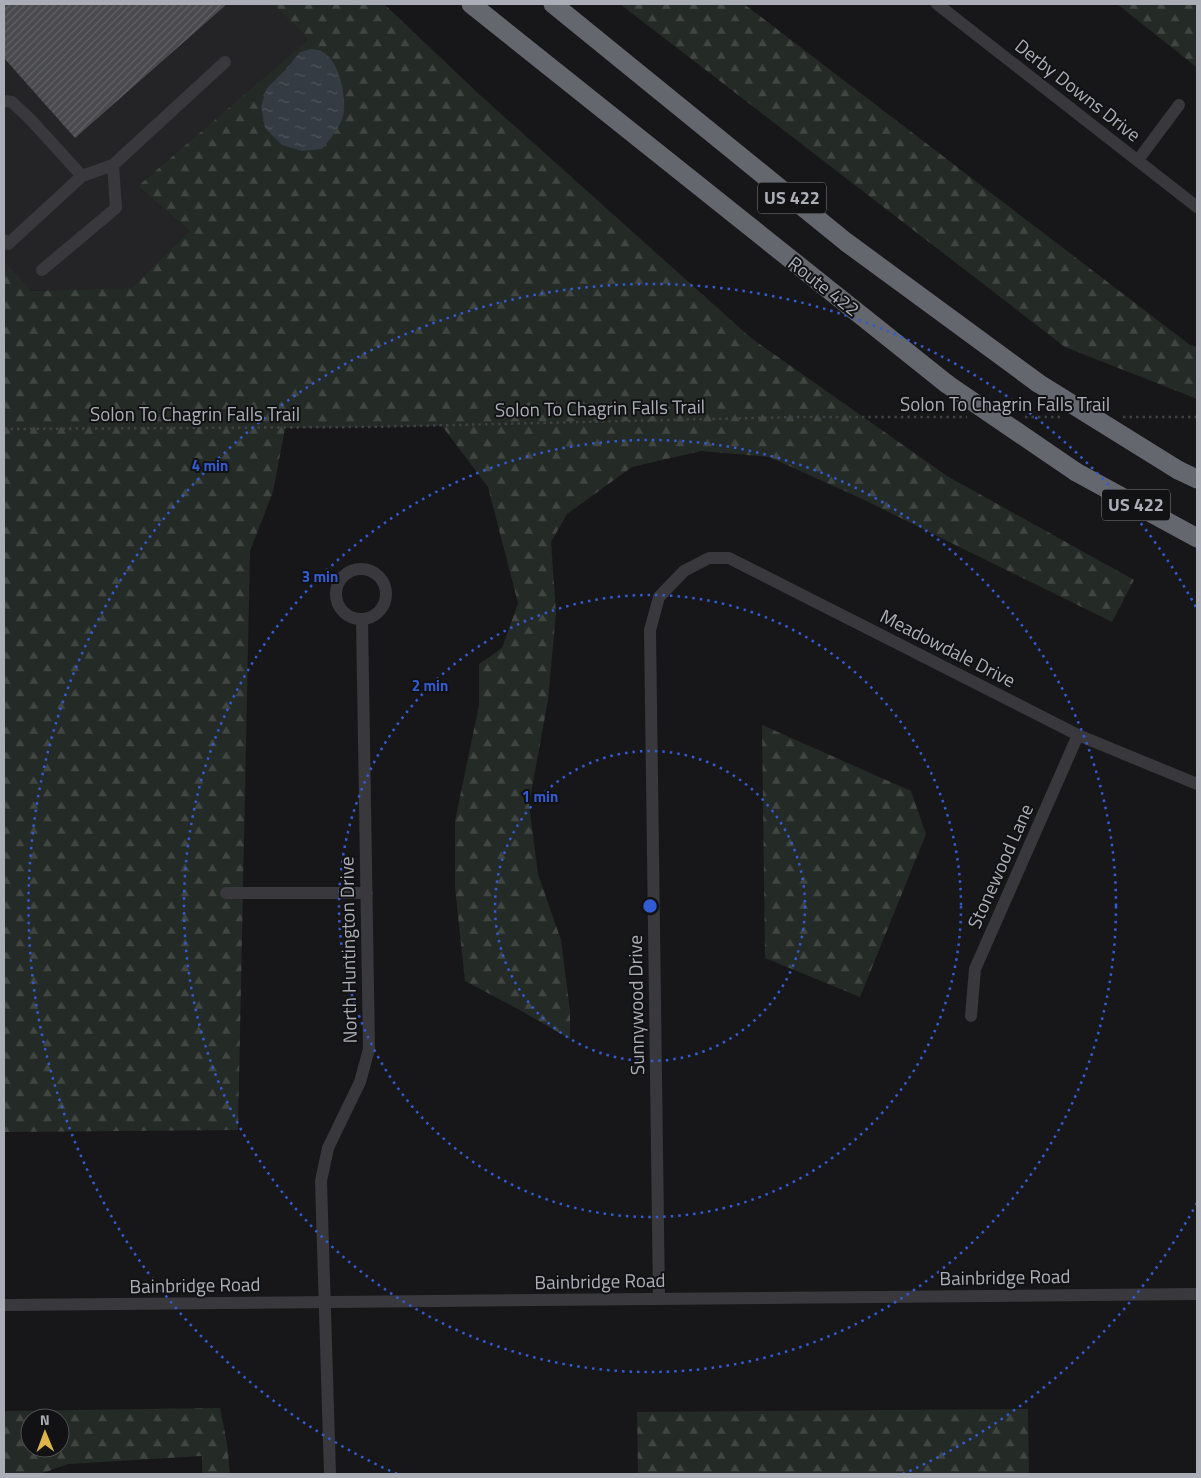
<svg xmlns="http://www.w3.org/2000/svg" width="1201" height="1478" viewBox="0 0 1201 1478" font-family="'Titillium Web',sans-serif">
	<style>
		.built { fill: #242326 }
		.forest { fill: url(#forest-firs); fill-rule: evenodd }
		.water { fill: url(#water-ripples) }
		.building { fill: url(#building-hatch) }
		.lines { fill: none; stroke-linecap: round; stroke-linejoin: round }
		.path { stroke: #3f4044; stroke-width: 2.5; stroke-dasharray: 2.5 4; stroke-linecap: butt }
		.minor { stroke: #39393d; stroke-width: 12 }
		.highway { stroke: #65676e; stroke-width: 19 }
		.highway-bridge { stroke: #65676e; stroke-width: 19 }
		.ring { fill: none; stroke: #325cd3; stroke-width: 2.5; stroke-dasharray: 2.5 5 }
		.labels { text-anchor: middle; stroke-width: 4; stroke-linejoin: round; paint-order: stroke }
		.shield { fill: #121214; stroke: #7d7f86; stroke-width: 1 }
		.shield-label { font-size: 18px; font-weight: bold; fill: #abaeb7 }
		.street-label { font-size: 19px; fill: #abaeb7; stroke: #121214 }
		.centre { fill: #325cd3; stroke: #121214; stroke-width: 2.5 }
		.ring-label { font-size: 15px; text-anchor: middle; font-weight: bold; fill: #325cd3; stroke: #121214; stroke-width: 4; stroke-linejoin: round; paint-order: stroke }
	</style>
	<defs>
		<pattern id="forest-firs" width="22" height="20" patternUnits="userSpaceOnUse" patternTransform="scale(1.25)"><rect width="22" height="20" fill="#242a25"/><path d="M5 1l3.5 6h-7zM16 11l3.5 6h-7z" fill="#414642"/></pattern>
		<pattern id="water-ripples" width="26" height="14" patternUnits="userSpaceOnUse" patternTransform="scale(1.25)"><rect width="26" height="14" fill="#343b42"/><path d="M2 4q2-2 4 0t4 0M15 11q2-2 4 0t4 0" fill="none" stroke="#4f555b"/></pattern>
		<pattern id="building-hatch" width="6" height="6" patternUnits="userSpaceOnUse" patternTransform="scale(1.25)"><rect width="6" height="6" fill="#4a4a4e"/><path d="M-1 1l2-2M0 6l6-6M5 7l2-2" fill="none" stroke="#616265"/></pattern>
	</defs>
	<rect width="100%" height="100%" fill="#171719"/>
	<path class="built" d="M4,4H273L310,39L138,186L189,231L132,289L4,291Z"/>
	<path class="forest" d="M273,4H384L480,95L751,338L947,476L1134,580L1112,622L858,497L769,457L701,451L632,467L567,514L551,542L556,613L548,700L529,804L538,874L561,940L570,1011V1039L518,1009L465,981L455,888V821L479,705V664L502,648L518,603L488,487L442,426L285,428L273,492L250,551L238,1130L4,1132V261L31,291L132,288L189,231L138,186L309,39ZM300,52L265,128L267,88L285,70Z
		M620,4H744L1190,345L1197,347V399L1065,347Z
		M1117,4H1197V68L1195,66Z
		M762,725L911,791L926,834L860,997L765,958Z
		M220,1408L227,1443L230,1474H202V1456L68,1464L40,1474H4V1411ZM30,1418H60V1448H30Z
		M1028,1409L1029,1474H638L637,1412Z"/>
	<path class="water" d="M311,49C315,50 320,50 323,52C339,61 346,95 344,112C342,126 330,139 322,149L302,151L282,145L265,128L261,106L267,88L285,70L300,52Z"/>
	<path class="building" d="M4,4H227L75,138L4,58Z"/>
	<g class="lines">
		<path class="path" d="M1025,417H1062
			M1123,417H1197
			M4,429L369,427L796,417H967"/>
		<path class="minor" d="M937,4L1197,207
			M4,101L12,102L31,120L82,176L113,165
			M1138,160L1179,105
			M4,240L8,244L82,176
			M42,270L116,208L113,165L225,62
			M336 594a25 25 0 1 1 50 0a25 25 0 1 1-50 0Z
			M226,893H367
			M971,1016L975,969L1078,735
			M659,1299L650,630L659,597L684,571L709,558H729L1078,735L1197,784
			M4,1305L1197,1294
			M330,1474L321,1181L328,1148L360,1082L369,1049L362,619"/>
		<path class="highway" d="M471,4L947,384
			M553,4L846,242L1038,383
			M1178,470L1197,479
			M1076,472L1197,538"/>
		<path class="highway-bridge" d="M1038,383L1178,470
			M947,384L1076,472"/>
	</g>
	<g class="ring">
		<circle cx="650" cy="906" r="155"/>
		<circle cx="650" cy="906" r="311"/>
		<circle cx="650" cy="906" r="466"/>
		<path d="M1197 1203A622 622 0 0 1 903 1474M397 1474A622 622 0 1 1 1197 609"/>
	</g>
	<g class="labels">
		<g class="shield">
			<rect x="758" y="182.5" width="68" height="31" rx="4"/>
			<rect x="1102" y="489.5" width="68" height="31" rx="4"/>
		</g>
		<g class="shield-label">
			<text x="792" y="204">US 422</text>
			<text x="1136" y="511">US 422</text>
		</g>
		<g class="street-label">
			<text transform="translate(1078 90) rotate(38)" y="7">Derby Downs Drive</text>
			<text transform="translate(824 286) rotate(38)" y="7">Route 422</text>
			<text x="1005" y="411">Solon To Chagrin Falls Trail</text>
			<text transform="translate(600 408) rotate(-1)" y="7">Solon To Chagrin Falls Trail</text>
			<text x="195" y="421">Solon To Chagrin Falls Trail</text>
			<text transform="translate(948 648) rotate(27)" y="7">Meadowdale Drive</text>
			<text transform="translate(1000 866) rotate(-66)" y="7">Stonewood Lane</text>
			<text transform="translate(348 950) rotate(-91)" y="7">North Huntington Drive</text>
			<text transform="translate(636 1005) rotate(-91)" y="7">Sunnywood Drive</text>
			<text transform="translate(1005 1277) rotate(-1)" y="7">Bainbridge Road</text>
			<text transform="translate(600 1281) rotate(-1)" y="7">Bainbridge Road</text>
			<text transform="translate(195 1285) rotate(-1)" y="7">Bainbridge Road</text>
		</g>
	</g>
	<circle cx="650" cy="906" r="8" class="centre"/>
	<g class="ring-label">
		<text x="210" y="471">4 min</text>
		<text x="320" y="582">3 min</text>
		<text x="430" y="691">2 min</text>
		<text x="540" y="802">1 min</text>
	</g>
	<rect width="1201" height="1478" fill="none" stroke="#abaeb7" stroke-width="10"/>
	<g transform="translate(45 1433) rotate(359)"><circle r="24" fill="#121214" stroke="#4f5055"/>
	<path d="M0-4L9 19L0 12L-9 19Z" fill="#ddb44b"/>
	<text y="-8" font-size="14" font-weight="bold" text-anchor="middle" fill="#abaeb7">N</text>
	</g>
</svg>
